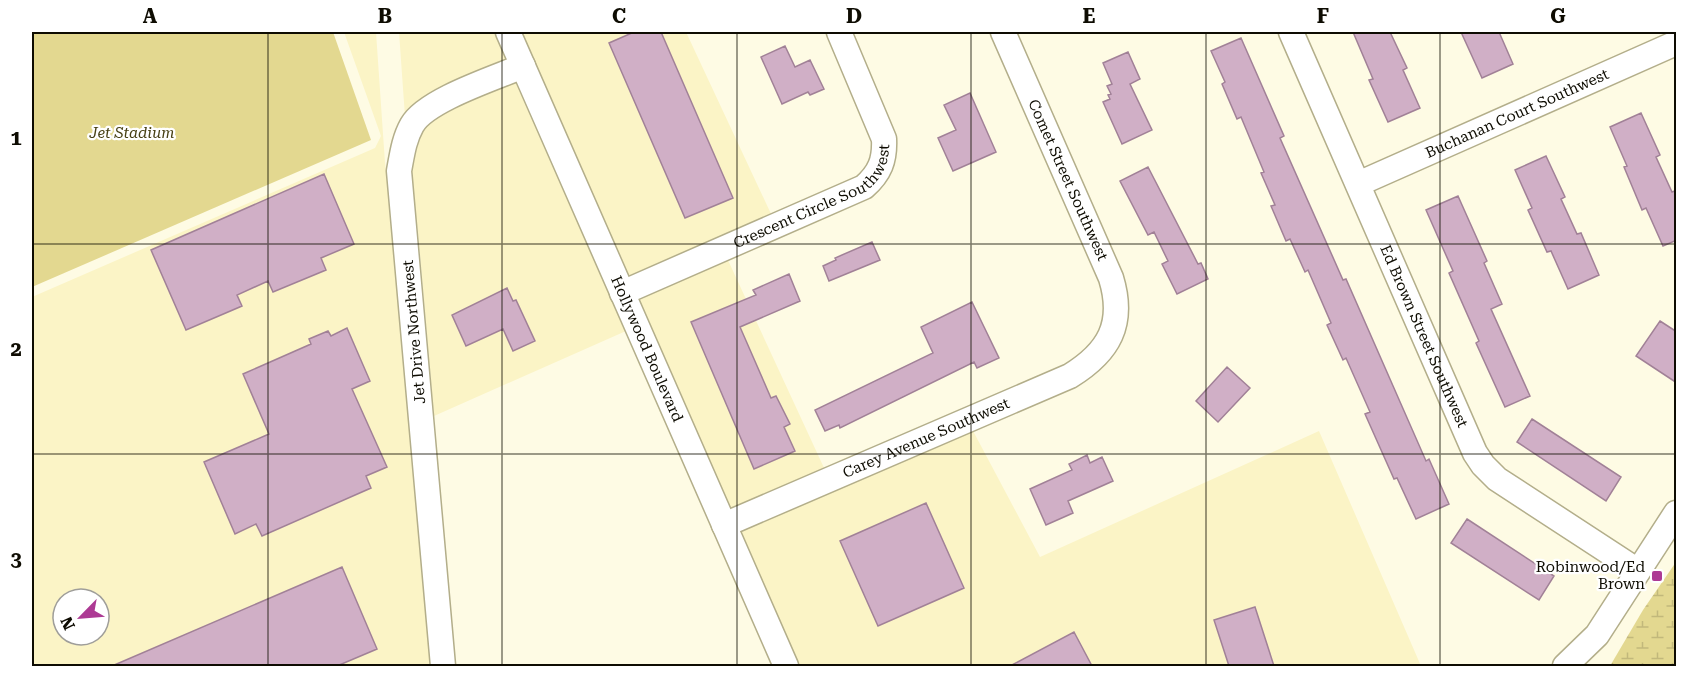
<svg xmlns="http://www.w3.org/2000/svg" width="1708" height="698" viewBox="0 0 1708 698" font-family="'Roboto Serif',serif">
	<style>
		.built { fill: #fbf4c6; fill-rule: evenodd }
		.wetland { fill: url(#wetland-marsh) }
		.green { fill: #e3d890 }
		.building { fill: #d0afc6; stroke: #a18197; stroke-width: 1.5 }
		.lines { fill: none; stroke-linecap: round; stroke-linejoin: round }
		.minor-casing { stroke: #b3ae8a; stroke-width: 27 }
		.minor { stroke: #fff; stroke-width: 24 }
		.grid { fill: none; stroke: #0e0c02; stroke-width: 1.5; stroke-opacity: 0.55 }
		.poi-dot { fill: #ad3a94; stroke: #fff; stroke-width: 2 }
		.labels { text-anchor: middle; stroke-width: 4.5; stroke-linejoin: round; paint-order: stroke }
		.street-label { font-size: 15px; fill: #0e0c02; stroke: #fff }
		.park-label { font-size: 15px; font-style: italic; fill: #474014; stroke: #fff }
		.poi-label { font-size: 15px; fill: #0e0c02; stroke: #fff; text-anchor: end }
		.neatline { fill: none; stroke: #0e0c02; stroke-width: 2 }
		.grid-label { font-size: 20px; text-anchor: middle; font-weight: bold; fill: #0e0c02 }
	</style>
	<defs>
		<pattern id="wetland-marsh" width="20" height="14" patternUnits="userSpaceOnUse" patternTransform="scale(1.5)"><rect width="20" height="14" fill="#e3d890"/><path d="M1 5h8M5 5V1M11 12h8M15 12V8" fill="none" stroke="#c2b87b"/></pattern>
	</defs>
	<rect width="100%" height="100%" fill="#fefbe4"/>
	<path class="built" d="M344,32H376L385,163L395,236L432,666H32V297L375,148L381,136ZM63,599H99V635H63Z
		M399,32H495L626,331L434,416L418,232L408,159Z
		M521,32H686L772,216L629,279Z
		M727,258L825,470L731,511L637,298Z
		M972,429L1040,557L1319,431L1421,666H799L739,530Z"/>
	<path class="wetland" d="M1676,562V666H1610L1643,610Z"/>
	<path class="green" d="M32,32H333L371,140L32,287Z"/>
	<path class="building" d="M634,32H661L733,198L685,218L609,43Z
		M1353,32H1390L1407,68L1403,70L1420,108L1388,122L1369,80L1373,79Z
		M1461,32H1499L1513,64L1482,78Z
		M1241,38L1284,136L1280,138L1343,280L1346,279L1426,461L1429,459L1449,504L1416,519L1397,478L1394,479L1365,414L1370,412L1346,358L1343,360L1327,325L1331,323L1308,270L1305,272L1290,239L1286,241L1271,206L1275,205L1261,173L1264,172L1241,117L1237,119L1222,84L1225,82L1211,51Z
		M785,46L795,67L810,60L824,89L810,95L808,92L782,104L761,57Z
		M1128,52L1140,79L1130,84L1152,130L1122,144L1103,102L1110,99L1108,95L1111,94L1107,86L1112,84L1103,63Z
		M970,93L996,152L953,171L938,138L956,130L944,105Z
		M1641,113L1660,155L1656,157L1672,192L1677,190V240L1663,246L1646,208L1642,210L1624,167L1627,166L1610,127Z
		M1546,156L1565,197L1561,199L1577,234L1581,233L1599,275L1568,289L1551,251L1547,252L1528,210L1532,208L1515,170Z
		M1148,167L1198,264L1201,263L1208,279L1177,294L1162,264L1168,261L1154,232L1148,235L1120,181Z
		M324,174L354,244L321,258L326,270L273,292L268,281L237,295L242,306L186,330L151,250Z
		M1458,196L1487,261L1484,263L1502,304L1491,309L1530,396L1505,407L1476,343L1479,341L1449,273L1453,271L1426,210Z
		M872,242L880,260L829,281L823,266L836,260L835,258Z
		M789,274L800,301L740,327L771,398L776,396L790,424L784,427L795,451L754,469L691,322L756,295L753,290Z
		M507,288L513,301L516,300L535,341L513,351L503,329L466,346L452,315Z
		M972,302L999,358L977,368L974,362L840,428L839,425L825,431L815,410L933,353L921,327Z
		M1660,321L1677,332V383L1636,356Z
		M347,328L370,381L352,389L387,467L366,476L371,488L262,536L256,524L235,534L204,462L269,434L243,374L311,344L309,339L328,331L331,336Z
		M1227,367L1250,388L1218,422L1196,401Z
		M1532,419L1621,477L1606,501L1517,442Z
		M1087,455L1090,463L1102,457L1113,481L1068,501L1073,513L1046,525L1030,489L1072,470L1069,464Z
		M926,503L964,588L878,626L840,541Z
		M1467,519L1554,576L1539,600L1451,543Z
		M342,567L377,649L337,666H112Z
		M1255,607L1274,666H1229L1214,620Z
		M1074,632L1092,666H1010Z"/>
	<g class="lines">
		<defs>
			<g id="minor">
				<path id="s1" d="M508,32L786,666"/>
				<path id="s2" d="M1291,32L1475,453L1483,465L1497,479L1638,571"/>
				<path id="s3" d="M1358,184L1676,43"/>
				<path id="s4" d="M622,293L864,187C880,173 885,160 884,139L839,32"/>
				<path id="s5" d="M724,525L1070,376C1109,352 1125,324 1111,278L1003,32"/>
				<path d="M443,666L399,171C402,155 404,139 412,125C426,100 495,78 523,66"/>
				<path d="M1565,666L1597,635L1676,513"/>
			</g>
		</defs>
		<use href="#minor" class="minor-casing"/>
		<use href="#minor" class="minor"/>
	</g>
	<path class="grid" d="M268,32V666M502,32V666M737,32V666M971,32V666M1206,32V666M1440,32V666M32,244H1676M32,454H1676"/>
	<rect class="poi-dot" x="1651" y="570" width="12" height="12" rx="3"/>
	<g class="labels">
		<g class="street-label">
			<text dy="5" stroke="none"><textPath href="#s3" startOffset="174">Buchanan Court Southwest</textPath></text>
			<text transform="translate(1068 180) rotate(66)" y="5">Comet Street Southwest</text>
			<text dy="5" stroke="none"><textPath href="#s4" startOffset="218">Crescent Circle Southwest</textPath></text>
			<text transform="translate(414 332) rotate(-95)" y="5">Jet Drive Northwest</text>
			<text dy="5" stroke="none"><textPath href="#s2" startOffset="332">Ed Brown Street Southwest</textPath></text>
			<text dy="5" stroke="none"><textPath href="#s1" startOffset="346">Hollywood Boulevard</textPath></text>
			<text dy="5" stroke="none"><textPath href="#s5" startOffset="220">Carey Avenue Southwest</textPath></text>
		</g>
		<g class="park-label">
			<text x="132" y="138">Jet Stadium</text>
		</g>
		<g class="poi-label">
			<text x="1645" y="572">Robinwood/Ed<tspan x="1645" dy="17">Brown</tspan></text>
		</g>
	</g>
	<rect width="1708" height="698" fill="none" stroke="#ffffff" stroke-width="66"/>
	<g transform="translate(81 617) rotate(245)"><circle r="28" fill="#ffffff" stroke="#9f9e9a" stroke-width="1.5"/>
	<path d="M0-4.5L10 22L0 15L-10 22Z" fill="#ad3a94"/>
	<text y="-9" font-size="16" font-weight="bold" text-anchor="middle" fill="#0e0c02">N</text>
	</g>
	<rect x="33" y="33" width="1642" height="632" class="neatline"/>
	<g class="grid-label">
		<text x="150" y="23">A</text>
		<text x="385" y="23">B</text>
		<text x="619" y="23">C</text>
		<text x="854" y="23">D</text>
		<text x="1089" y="23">E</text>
		<text x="1323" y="23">F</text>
		<text x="1558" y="23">G</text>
		<text x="16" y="145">1</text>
		<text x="16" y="356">2</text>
		<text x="16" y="566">3</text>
	</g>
</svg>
